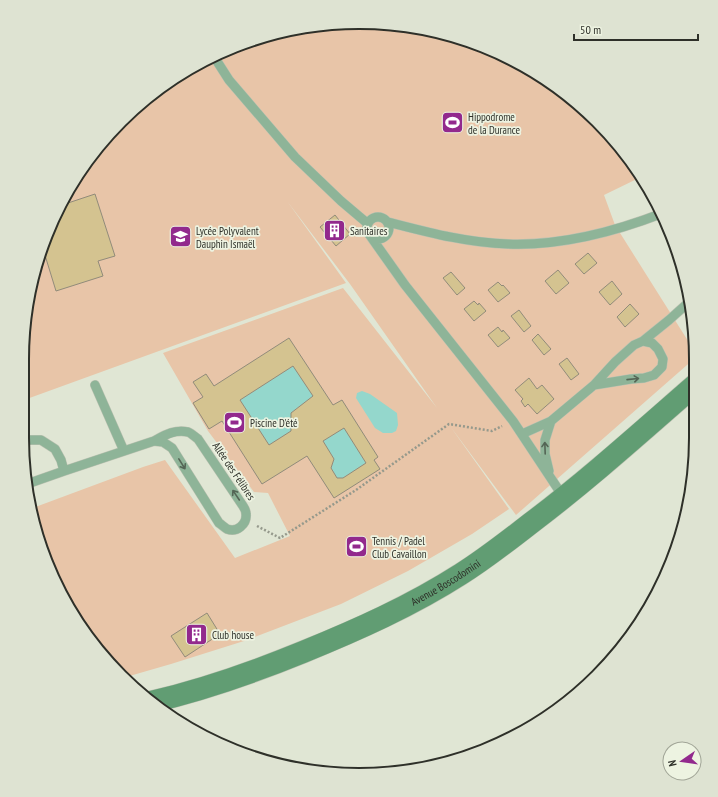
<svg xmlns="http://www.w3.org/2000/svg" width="718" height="797" viewBox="0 0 718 797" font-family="'PT Sans Narrow',sans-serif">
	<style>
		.green { fill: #e8c5a8 }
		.water { fill: #94d7cc }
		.building { fill: #d4c390; stroke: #918b7a; fill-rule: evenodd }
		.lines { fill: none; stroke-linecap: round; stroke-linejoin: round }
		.service-casing { stroke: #bcc2b2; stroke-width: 10 }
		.secondary-casing { stroke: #bcc2b2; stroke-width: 23 }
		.path { stroke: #95998c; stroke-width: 2.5; stroke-dasharray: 2 2; stroke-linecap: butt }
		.service { stroke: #8eb498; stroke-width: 9 }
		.secondary { stroke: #619d73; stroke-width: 22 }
		.oneway { stroke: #546555 }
		.labels { text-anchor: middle; stroke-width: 3.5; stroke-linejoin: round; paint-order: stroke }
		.poi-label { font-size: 11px; fill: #2e3029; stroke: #edf3e1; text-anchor: start }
		.street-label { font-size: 11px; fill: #2e3029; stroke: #edf3e1 }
		.rim { fill: none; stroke: #2e3029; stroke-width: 2 }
	</style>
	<rect width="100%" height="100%" fill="#e0e6d4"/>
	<path class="green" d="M337,23L403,25L468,40L528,67L581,106L626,154L641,177L604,195L615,225L695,352V358L516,515L450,426L509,509L472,534L408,571L341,604L244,641L171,664L126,677L92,643L57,587L30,509L143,467L165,460L235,558L290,536L268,493L254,492L208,431L163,353L343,288L437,408L350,284L287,201L346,283L24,400L28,293L67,190L106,137L154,92L210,57L272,33Z"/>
	<path class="water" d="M293,366L313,396L291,413V431L269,445L240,400Z
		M362,391L370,394L397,413L398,425L396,431L392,433H383L375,428L356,398L357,393Z
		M344,428L366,463L343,478H337L331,468L334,459L323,441Z"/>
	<path class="building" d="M95,194L115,256L98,261L103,276L56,291L44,252L62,205Z
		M335,215L350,234L336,246L320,227Z
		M588,253L597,263L584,274L575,264Z
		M558,270L569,283L556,294L545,281Z
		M451,272L465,288L457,295L443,278Z
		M33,281L36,289L29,291Z
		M612,281L622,294L610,305L599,292Z
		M498,282L502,286L503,285L510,293L498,302L488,290Z
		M474,301L478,305L479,303L486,311L474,321L464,309Z
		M630,304L639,314L625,327L617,317Z
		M519,310L531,326L524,332L511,316Z
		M498,327L502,332L503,330L510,338L498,347L488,335Z
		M538,334L551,349L544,355L532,340Z
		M289,338L333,405L342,400L378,457L374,460L380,469L334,498L307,456L262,484L222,421L209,429L193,403L203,397L193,382L206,374L214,386ZM293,366L313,396L291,413V431L269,445L240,400ZM344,428L366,463L343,478H337L331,468L334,459L323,441Z
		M567,358L579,374L571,380L559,364Z
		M529,378L537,389L542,385L554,399L537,414L528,404L525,407L521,401L523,399L515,390Z
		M207,613L220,634L185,657L171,636Z"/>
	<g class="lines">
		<defs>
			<path id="service" d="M213,55L229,80L295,157L341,201L367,223
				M367 228a11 11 0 1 1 22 0a11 11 0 1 1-22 0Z
				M388,222C427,232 467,243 508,244C561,246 614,232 663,213
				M371,237L405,285L513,421L564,498
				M643,341L669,320L689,302
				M95,385L124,451
				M522,434L551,421L594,385L615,362L634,345L643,341L652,343L658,349L663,359L662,367L654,375L644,378L631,379L594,385
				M22,440H41L55,449L61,460L64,471
				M549,471L545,454V440L551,421
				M27,484L64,471L154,441C165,435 175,429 188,432C191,433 195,437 198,439L243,506C245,509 246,511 246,514C247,524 237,533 227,529C225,528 222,525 219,523L172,448L163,442L154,441"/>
			<g id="secondary">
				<path id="s1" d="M151,702C203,690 254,672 303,652C357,630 411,606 461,574C485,559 508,541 531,523C588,480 641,432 695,385"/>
			</g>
		</defs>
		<use href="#service" class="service-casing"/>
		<use href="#secondary" class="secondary-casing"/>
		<path class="path" d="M257,526L280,538L356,490L449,424L492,431L502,426"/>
		<use href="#service" class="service"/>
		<use href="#secondary" class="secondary"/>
	</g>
	<defs><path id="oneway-shaft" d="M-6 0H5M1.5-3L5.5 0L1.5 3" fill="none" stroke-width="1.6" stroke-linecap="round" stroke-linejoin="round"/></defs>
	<g class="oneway">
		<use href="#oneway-shaft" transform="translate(633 379) rotate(-6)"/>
		<use href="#oneway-shaft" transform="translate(545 448) rotate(-92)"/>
		<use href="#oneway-shaft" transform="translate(182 464) rotate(58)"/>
		<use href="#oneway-shaft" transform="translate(236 495) rotate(-124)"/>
	</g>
	<defs>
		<symbol id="stadium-square" viewBox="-11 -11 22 22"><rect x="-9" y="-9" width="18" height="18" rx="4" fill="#92298d" stroke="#edf3e1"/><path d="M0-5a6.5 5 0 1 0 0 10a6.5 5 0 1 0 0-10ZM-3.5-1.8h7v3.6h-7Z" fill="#fff"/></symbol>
		<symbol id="building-square" viewBox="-11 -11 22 22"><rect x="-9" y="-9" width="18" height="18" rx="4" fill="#92298d" stroke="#edf3e1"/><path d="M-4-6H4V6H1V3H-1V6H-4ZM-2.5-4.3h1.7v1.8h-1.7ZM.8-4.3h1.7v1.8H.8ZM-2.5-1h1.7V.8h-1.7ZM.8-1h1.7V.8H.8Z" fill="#fff"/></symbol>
		<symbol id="school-square" viewBox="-11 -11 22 22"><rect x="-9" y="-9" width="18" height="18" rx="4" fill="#92298d" stroke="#edf3e1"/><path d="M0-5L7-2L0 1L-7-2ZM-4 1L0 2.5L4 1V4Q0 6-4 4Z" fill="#fff"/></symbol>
	</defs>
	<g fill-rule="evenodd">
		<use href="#stadium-square" x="440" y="110" width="25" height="25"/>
		<use href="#building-square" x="322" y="218" width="25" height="25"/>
		<use href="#school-square" x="168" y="224" width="25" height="25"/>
		<use href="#stadium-square" x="222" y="410" width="25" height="25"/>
		<use href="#stadium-square" x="344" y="534" width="25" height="25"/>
		<use href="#building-square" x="184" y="622" width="25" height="25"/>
	</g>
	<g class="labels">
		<g class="poi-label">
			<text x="468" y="121">Hippodrome<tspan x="468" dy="13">de la Durance</tspan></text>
			<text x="196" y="235">Lycée Polyvalent<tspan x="196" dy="13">Dauphin Ismaël</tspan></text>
			<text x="350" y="235">Sanitaires</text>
			<text x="250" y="427">Piscine D'été</text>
			<text x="372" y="545">Tennis / Padel<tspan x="372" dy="13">Club Cavaillon</tspan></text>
			<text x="212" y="639">Club house</text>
		</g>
		<g class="street-label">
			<text transform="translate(234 471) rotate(56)" y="4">Allée des Félibres</text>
			<text dy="4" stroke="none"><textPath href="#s1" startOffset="319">Avenue Boscodomini</textPath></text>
		</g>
	</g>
	<path d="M0 0H718V797H0ZM359 29H359A330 330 0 0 1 689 359V438A330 330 0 0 1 359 768H359A330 330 0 0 1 29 438V359A330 330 0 0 1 359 29Z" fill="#dee3d2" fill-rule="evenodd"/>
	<path class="rim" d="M359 29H359A330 330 0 0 1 689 359V438A330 330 0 0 1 359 768H359A330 330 0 0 1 29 438V359A330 330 0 0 1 359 29Z"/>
	<g transform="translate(682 761) rotate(257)"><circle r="19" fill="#edf3e1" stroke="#a1a597"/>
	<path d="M0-3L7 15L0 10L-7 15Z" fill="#92298d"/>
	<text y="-6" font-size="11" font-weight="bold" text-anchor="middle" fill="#2e3029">N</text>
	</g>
	<path d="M574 34v6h124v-6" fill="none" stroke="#2e3029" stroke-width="2"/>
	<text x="580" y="34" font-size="12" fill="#2e3029" stroke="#edf3e1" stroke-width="3" paint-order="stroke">50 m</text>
</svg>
